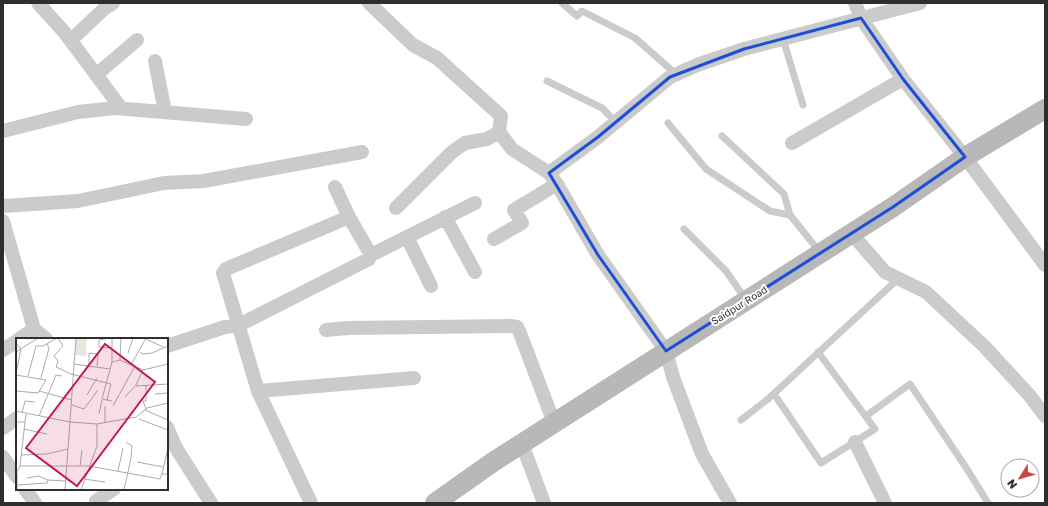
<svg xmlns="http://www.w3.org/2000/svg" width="1048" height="506" viewBox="0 0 1048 506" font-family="'Golos Text',sans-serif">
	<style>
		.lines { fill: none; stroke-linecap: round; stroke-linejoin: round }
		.service { stroke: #cbcbcb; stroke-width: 7 }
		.minor { stroke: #cbcbcb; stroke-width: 14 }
		.secondary { stroke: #b8b8b8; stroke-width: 20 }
		.marked { fill: none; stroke: #1d4ed8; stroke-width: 3; stroke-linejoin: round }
		.labels { text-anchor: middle; stroke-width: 4; stroke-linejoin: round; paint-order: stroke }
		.street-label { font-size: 10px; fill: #2e2e2e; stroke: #fff }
		.inset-road { fill: none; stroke: #ababab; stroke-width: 1 }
		.view { fill: #c2185b; fill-opacity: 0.15; stroke: #c2185b; stroke-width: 2 }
		.inset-edge { fill: none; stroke: #2e2e2e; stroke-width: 2 }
	</style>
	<rect width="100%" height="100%" fill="#fff"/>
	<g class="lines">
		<path class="service" d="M562,3L577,16L582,11L635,38L676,74
			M783,39L803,105
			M547,81L602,108L616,122
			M668,123L706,169L770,211L790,215L819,251
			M722,136L784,194L790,215
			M684,229L726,271L746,300
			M774,394L821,463L875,429L818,352
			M866,416L910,384L967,469L988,503
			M741,420L768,399L898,279"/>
		<path class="minor" d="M38,3L65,33L121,108
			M369,3L413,45L437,58L501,116L499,132L512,149L549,173L557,184L598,255L666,351L673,377L702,454L730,503
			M855,3L861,18L903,79L965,157L1045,265
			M71,40L104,9L113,3
			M155,61L165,112
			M96,75L137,40
			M3,131L78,112L115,108L246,119
			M792,143L903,79
			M549,173L598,137L670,77L697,65L744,49L920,3
			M3,206L78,201L164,183L204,181L362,152
			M396,208L452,152L465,143L487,139L499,132
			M445,217L475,272
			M3,221L34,329L46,339
			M851,233L885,272L926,292L984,346L1030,396L1045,416
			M407,237L431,286
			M494,239L522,223L514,210L557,184
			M371,255L475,203
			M326,330L348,328L511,326L517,327L520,333L554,423
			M19,339L34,329
			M167,346L225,327L239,325L369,259L371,255L349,217L335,187
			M3,350L17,341
			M258,391L414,378
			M167,427L176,448L211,503
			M3,428L17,418
			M855,442L885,503
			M522,444L544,503
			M3,457L17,477
			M25,489L35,503
			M97,503L96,501L114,489
			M311,503L258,391L223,273L226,269L349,217"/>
		<path class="secondary" d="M435,503L493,462L893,207L965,157L1045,109"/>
	</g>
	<path class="marked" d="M861,18L903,79L965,157L893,207L666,351L598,255L549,173L598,137L670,77L744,49Z"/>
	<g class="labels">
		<g class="street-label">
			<text transform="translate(739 305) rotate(-32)" y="4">Saidpur Road</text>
		</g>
	</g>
	<g transform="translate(16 338)">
		<rect width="152" height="152" fill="#fff"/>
		<path d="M60,0H71L70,18L59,17Z" fill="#e3e9dd"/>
		<path class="inset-road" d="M42,0L47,8L38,18L42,23L40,29L55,36L95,46L91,62M93,0L83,2V9L96,10M130,1L147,9M0,5L5,11L0,35M0,14L22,0M124,14L127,16L136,15L152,8M112,15L117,0M104,22L105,0M96,24L104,22L127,32L152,26M58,26L94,31M73,27V15L82,16L81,28M115,27L130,0M0,37L30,42L22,55L0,53M12,38L20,8H27L41,0M25,40L33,10L31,6M120,48L152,46M130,48V63H127L130,71M23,53L56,62M139,56L152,55M71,57L81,40M109,59L120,47L127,32M96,63L86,61L96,24V0M56,67L68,71L82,52M97,68L119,28M129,72L152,82M0,73L54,84L81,86L120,79L131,70L152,65M6,75L9,63L19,64M83,76L86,62M23,78L40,37L46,38M123,81L152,92M0,84H9L10,76M89,84V68M8,91L31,96M5,117L31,116L52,111M121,124L147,129M4,128H73L144,141L146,136H152M64,128L66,112M102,133L107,110M0,135L4,128L9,84M146,136L152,110M11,140L22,138L32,142M68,141L89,144M1,147L31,145L32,142L50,143M1,152V135M49,152L60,0M65,152L81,108V86M108,152L115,120L116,108L110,104"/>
		<path class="view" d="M89,6L139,44L61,148L10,110Z"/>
		<rect width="152" height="152" class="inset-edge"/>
	</g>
	<rect width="1048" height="506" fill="none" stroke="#2e2e2e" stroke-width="8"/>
	<g transform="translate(1020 478) rotate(233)"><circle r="19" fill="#ffffff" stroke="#ababab"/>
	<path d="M0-3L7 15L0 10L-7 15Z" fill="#d0444b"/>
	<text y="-6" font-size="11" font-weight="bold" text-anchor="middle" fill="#2e2e2e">N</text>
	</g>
</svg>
